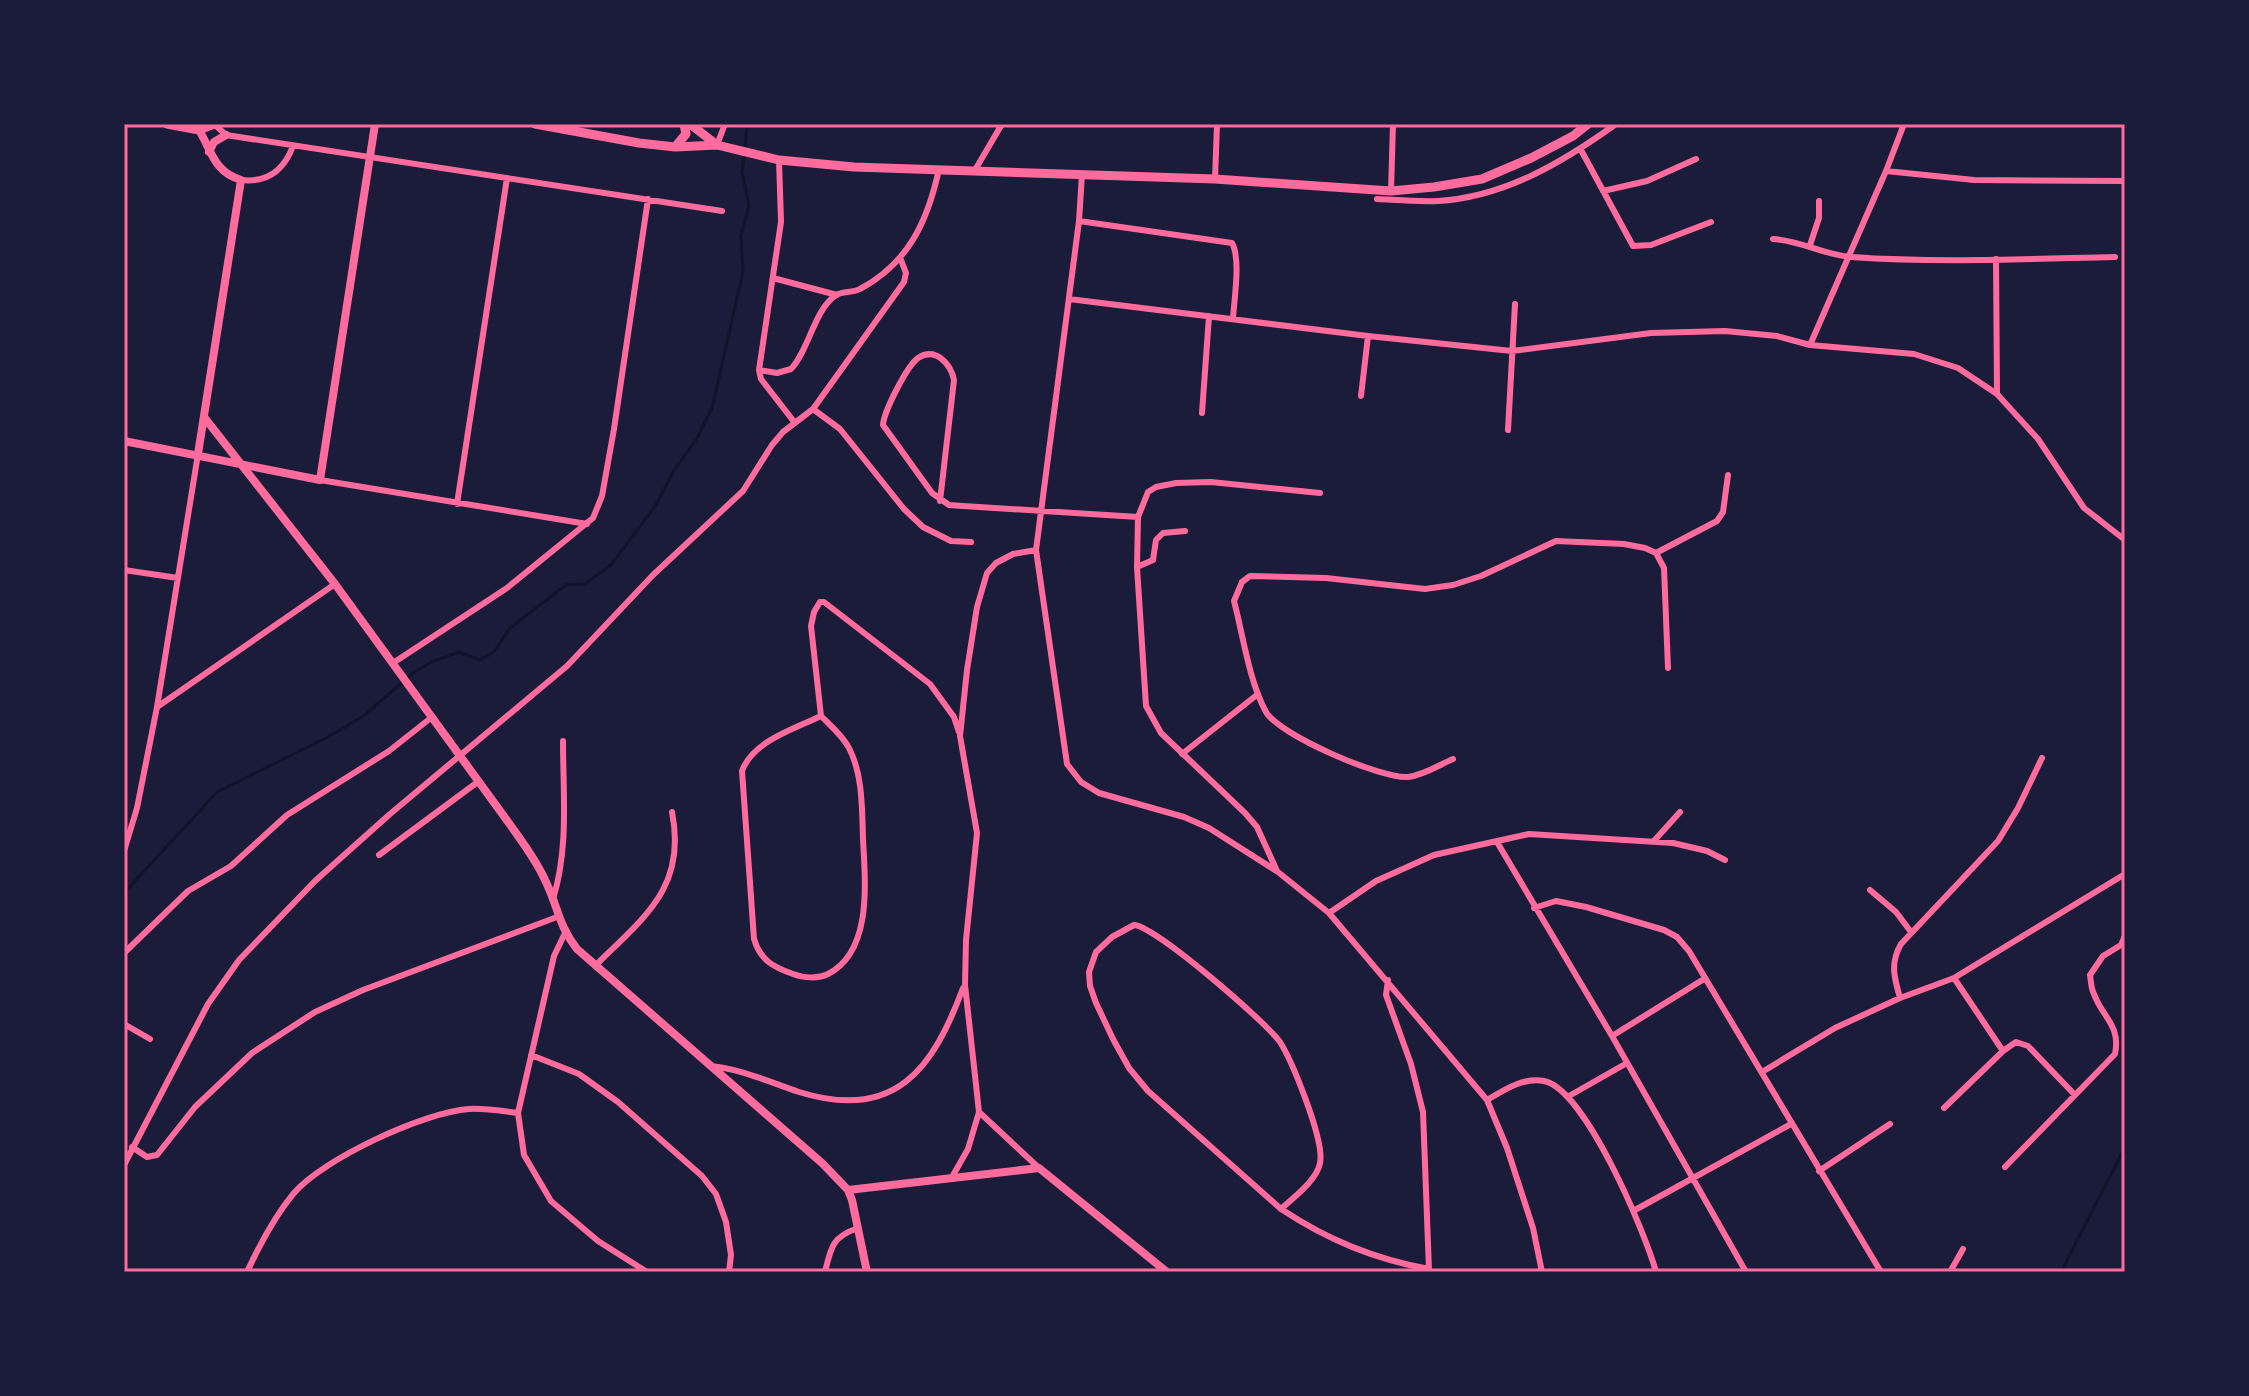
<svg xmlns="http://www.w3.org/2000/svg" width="2249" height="1396" viewBox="0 0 2249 1396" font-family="Figtree,sans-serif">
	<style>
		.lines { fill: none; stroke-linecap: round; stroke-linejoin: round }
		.stream { stroke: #12122b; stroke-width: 3 }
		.minor { stroke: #ff6b9d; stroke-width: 6 }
		.tertiary { stroke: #ff6b9d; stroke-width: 8 }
		.secondary { stroke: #ff6b9d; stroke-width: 9 }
		.neatline { fill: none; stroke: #ff6b9d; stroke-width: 3 }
	</style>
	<rect width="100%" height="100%" fill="#1b1b3a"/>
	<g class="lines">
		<path class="stream" d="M745,148L747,124
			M124,893L217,792L326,738L362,717L413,673L431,662L459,652L480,660L494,652L510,628L566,585L585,584L611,565L656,505L673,472L697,438L712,408L743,272L741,235L749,206L742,172L744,156
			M2061,1272L2125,1147"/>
		<path class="minor" d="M214,124L226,135L722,211
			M717,145L725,124
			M1581,150L1633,246L1651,245L1711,222
			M779,160L781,222L759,370L761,379L795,423
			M975,170L1002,124
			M1886,171L1974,180L2125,181
			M1082,174L1079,221L1036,550L1067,764L1081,782L1099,793L1184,817L1209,828L1278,872L1329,913L1487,1100L1507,1148L1533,1228L1542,1272
			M1215,179L1217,124
			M241,180C267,183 284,170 293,146
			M1391,191L1393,124
			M1603,191L1647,181L1696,159
			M1377,199C1397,200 1418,202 1438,201C1505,197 1563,162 1616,124
			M1079,221L1232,243C1241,259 1234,300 1233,319
			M1773,239C1800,240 1824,255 1851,257C1938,263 2027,259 2115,257
			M1810,245L1819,218V201
			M1996,259L1997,394
			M773,278L837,295
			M1069,299L1368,336L1512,351L1651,333L1725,331L1777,336L1810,345L1914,354L1958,368L1997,394L2038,439L2084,508L2125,540
			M1810,345L1886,171L1904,124
			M759,370L777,373L791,369C809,350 814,310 836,295C843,291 853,293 860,289C909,263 928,220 939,169
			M1361,396L1368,336
			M813,409L840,429L904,509L923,527L951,541L971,542
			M1202,413L1209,316
			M1508,430L1515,304
			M320,480L587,524
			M940,501L954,380C951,365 936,346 918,358C907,366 884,411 883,425L932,493L949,505L963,506L1138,517
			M457,504L507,178
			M1656,553L1717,521L1723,512L1728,475
			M1137,567L1153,560L1156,540L1163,533L1185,531
			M124,570L178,578
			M393,663L507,588L593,518L602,496L614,429L648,199
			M157,707L335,584
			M821,716C831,726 843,736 849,748C863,775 862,810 863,839C865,881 873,951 828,974C818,979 803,978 793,974C773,967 760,960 754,939L742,771C753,741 794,729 821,716Z
			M821,716L811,626L814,612L820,602H824L930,684L954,717L959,732
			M1182,754L1258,694
			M1453,759C1439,765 1424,775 1408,777C1381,779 1279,735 1266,712C1249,681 1243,635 1234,601L1242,582L1250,576L1326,578L1425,589L1453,585L1481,576L1556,541L1624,544L1645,548L1656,553L1664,568L1668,668
			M1497,842L1612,1036L1746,1272
			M1653,842L1680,812
			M124,851L137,808L157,707L198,454
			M379,855L479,781
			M1277,871L1257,827L1245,813L1161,733L1146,706L1137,567L1138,517L1148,492L1156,487L1176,483L1211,482L1320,493
			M1870,890L1896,912L1911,932
			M553,899C569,848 563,793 563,741
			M1534,908L1556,901L1586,907L1664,930L1677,937L1689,951L1881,1272
			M1329,913L1376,881L1434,855L1529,834L1673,843L1707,851L1725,860
			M565,933L554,956L518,1113L524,1155L551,1201L598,1241L647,1272
			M124,953L188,891L231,866L287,815L389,751L432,717
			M595,966C644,917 687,888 672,812
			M1954,978L2003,1051
			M1388,980L1386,995L1411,1064L1423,1112L1429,1270
			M1900,998C1894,977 1890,963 1901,944L1998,841L2018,808L2042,758
			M124,1024L150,1039
			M1612,1036L1704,979
			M531,1055L579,1074L618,1102L702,1176L716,1194L726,1222L731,1255L729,1272
			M710,1066C742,1069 769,1082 799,1092C895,1122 933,1069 963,988
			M1762,1072L1835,1028L1900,998L1954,978L2125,874
			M1569,1096L1627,1063
			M1487,1100C1504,1090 1523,1077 1544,1081C1585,1089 1645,1232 1656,1272
			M1944,1108L2003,1051L2016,1042L2028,1046L2074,1094
			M979,1112L1039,1168
			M132,1147L147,1157L157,1155L195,1107L252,1053L315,1012L363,990L557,917
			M124,1165L208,1004L239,960L315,881L390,814L567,666L653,575L743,491L772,445L783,432L813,409L904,282L906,273L901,260
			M2005,1167L2115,1054C2121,1025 2102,1017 2094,994C2091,989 2091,981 2090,975L2103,956L2121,945L2125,936
			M1819,1171L1890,1124
			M952,1177L968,1149L979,1112L965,985L966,940L977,833L960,736L967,670L977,607L987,573L996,563L1013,554L1036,550
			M1281,1209C1294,1197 1317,1180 1320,1163C1325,1141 1292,1061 1280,1042C1266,1022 1155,926 1134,925L1112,937L1096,952L1089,972L1090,986L1096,1003L1113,1039L1129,1068L1148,1091L1281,1209C1328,1240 1374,1259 1429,1269
			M1635,1210L1791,1124
			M247,1272C260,1244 274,1217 294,1193C323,1159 424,1112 469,1109C485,1108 501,1111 518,1113
			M825,1272C831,1247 832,1237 858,1228
			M1950,1272L1963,1249"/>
		<path class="tertiary" d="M209,152L214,142L226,135
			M204,417L335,584L511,826C523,843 536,860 545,880C558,906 558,925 577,949L822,1163L848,1190L852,1200L867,1272
			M124,441L320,480L375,124
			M198,454L241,180C213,171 212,151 199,130
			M848,1190L1039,1168L1167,1272"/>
		<path class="secondary" d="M167,124L199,130L214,124
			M535,124L639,143L675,147L717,145L779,160L854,167L1215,179L1391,191L1434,187L1482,179L1531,158L1573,136L1588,124
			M690,124L717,145
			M675,147L686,134L684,124"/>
	</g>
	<rect width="2249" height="1396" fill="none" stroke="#1b1b3a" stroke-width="252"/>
	<rect x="126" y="126" width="1997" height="1144" class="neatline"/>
</svg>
